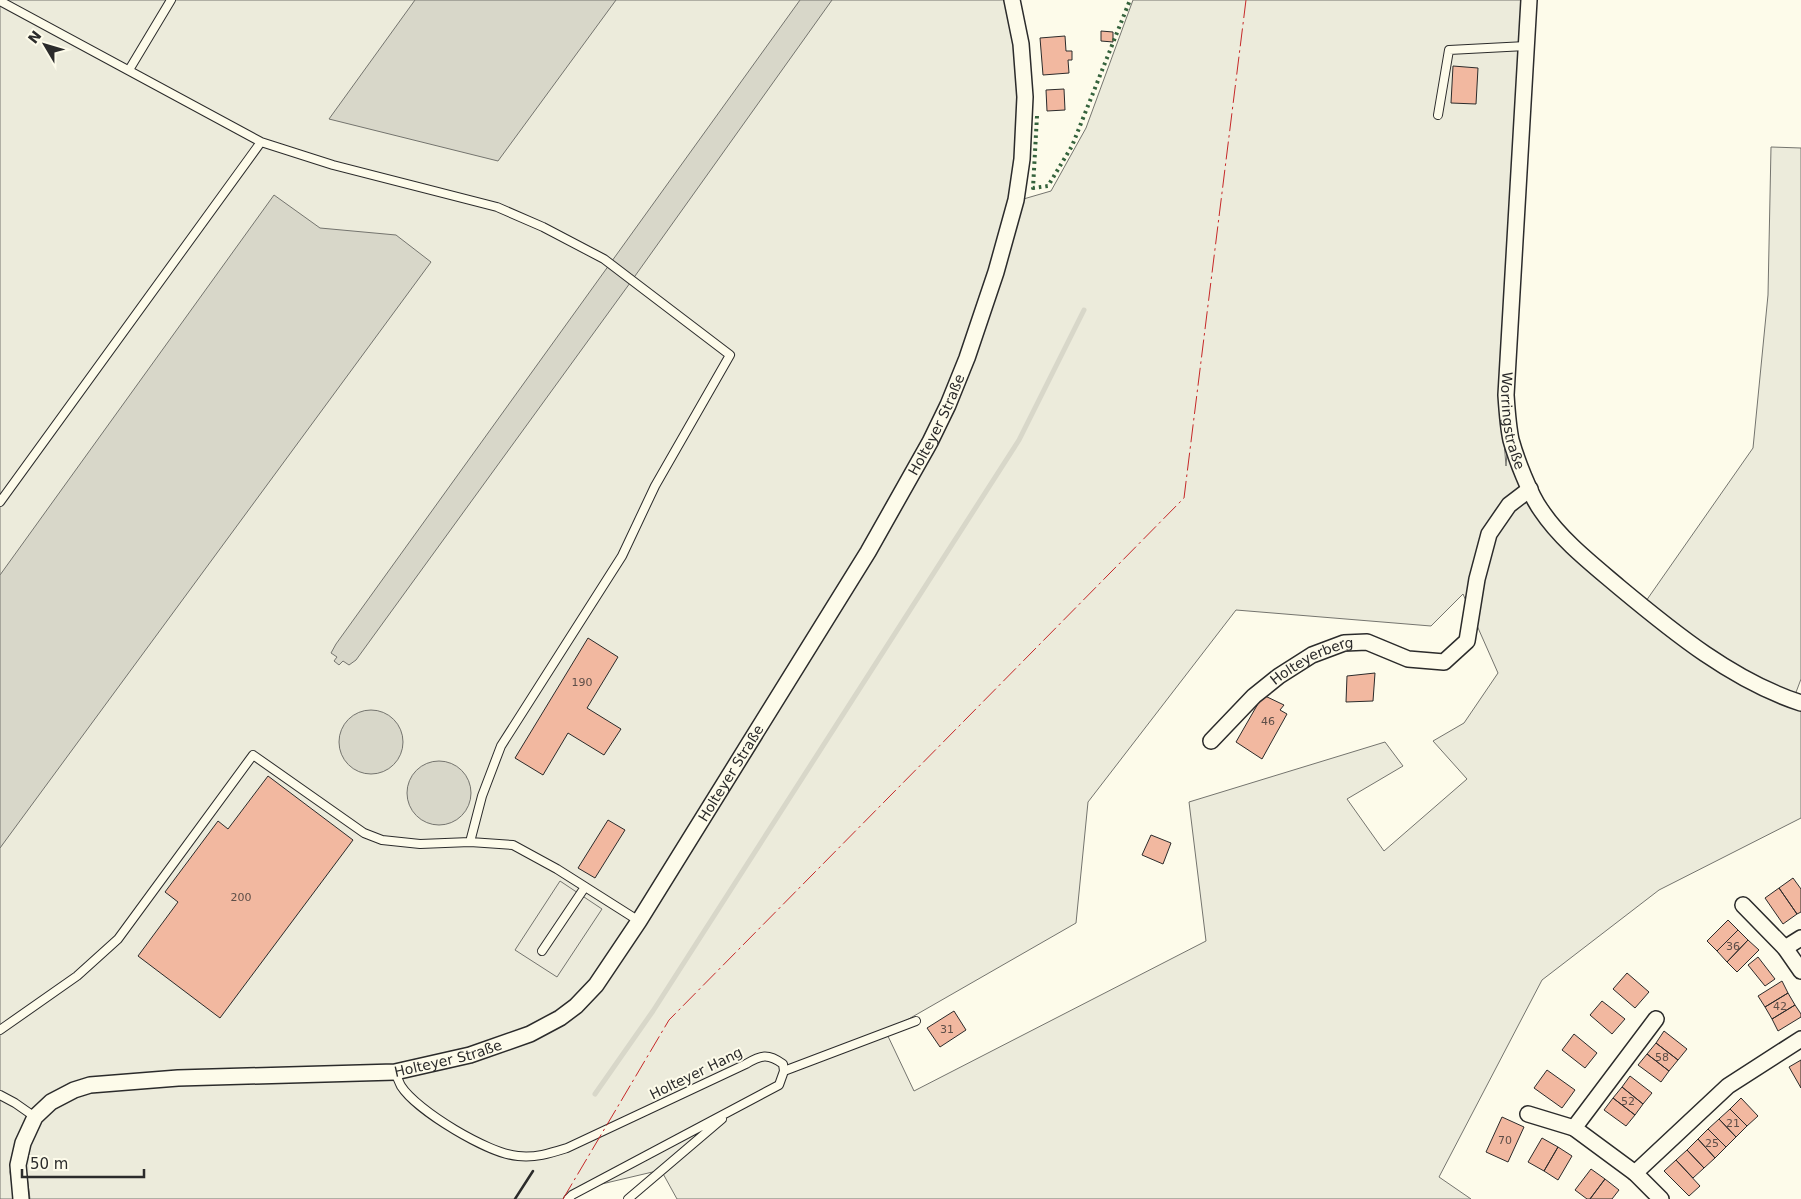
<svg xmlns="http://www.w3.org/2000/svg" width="1801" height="1199" viewBox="0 0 1801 1199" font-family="'DejaVu Sans',sans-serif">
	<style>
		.green { fill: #ecebdb; stroke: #74746e; fill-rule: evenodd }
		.parking { fill: #eceadb; stroke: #74746e }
		.water { fill: #d8d7c9; stroke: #74746e }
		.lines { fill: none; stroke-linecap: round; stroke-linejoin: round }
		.stream { stroke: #d8d7c9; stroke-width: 5 }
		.building { fill: #f2b8a0; stroke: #2b2b2b }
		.lane-casing { stroke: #2b2b2b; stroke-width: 10 }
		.street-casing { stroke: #2b2b2b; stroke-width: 18 }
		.lane { stroke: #fdfbea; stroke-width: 8 }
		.street { stroke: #fdfbea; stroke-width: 15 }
		.hedge { stroke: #34623c; stroke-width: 4; stroke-dasharray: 2.5 4; stroke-linecap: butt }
		.wall { stroke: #2b2b2b; stroke-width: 2.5 }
		.power { stroke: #c62828; stroke-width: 1; stroke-dasharray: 18 4 2.5 4; stroke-linecap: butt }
		.labels { text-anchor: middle; stroke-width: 4; stroke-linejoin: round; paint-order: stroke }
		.number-label { font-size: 11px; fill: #5d4e48 }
		.street-label { font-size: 14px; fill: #2b2b2b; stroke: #fdfbea }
	</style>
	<rect width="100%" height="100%" fill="#fdfbea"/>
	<path class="green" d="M0,0H1010L1022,97L1014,200L959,365L927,436L899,488L713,792L592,980L558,1014L527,1030L426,1063L73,1083L15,1149L10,1172L14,1199H0Z
		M1133,0H1522L1501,404L1506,466L1508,441L1533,506L1625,594L1698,652L1736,676L1768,691L1801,702V818L1659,890L1542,980L1439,1177L1471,1199H677L661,1170L572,1191L565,1199H30L25,1161L26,1149L39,1120L53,1108L76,1094L91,1089L108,1086L179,1081L394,1074C395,1078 397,1084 399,1088C414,1110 492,1155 519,1157C536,1159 551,1154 568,1148L567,1147C551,1151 535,1157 518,1155C493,1152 430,1118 414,1099C407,1091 403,1083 399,1072C453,1064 535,1046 577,1010C595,995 608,977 621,958L830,623L934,445L971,359L999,273L1020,200L1051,191L1086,128ZM1463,594L1498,673L1464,723L1433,741L1467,779L1384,851L1347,799L1403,766L1385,742L1189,802L1206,941L914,1091L886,1032L1076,923L1088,802L1236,610L1431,626Z
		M1771,147L1801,148V679L1795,695L1738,672L1646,601L1753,448L1768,295Z"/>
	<path class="parking" d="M560,881L602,909L557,977L515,950Z"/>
	<path class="water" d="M415,0H616L498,161L329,119Z
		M800,0H832L630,283L356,660L349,665L343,661L339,665L334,661L337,657L331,653L336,644Z
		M274,195L320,228L396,235L431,262L0,848V575Z
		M339 742a32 32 0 1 1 64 0a32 32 0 1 1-64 0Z
		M407 793a32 32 0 1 1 64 0a32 32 0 1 1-64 0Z"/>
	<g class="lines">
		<path class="stream" d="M595,1094L653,1011L1019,440L1084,310"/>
	</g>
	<path class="building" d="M1101,31L1113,32V42L1101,41Z
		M1065,36L1066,51H1072V60H1068L1069,73L1043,75L1040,38Z
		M1453,66L1478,68L1476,104L1451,103Z
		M1064,89L1065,110L1047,111L1046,90Z
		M588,638L618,657L587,708L621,729L604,755L568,733L543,775L515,758Z
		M1375,673L1373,701L1346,702L1347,676Z
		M1263,695L1284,705L1280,710L1287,714L1262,759L1236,742Z
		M268,776L353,840L220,1018L138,956L178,902L165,892L218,821L228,829Z
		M608,820L625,830L595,878L578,868Z
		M1151,835L1171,843L1163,864L1142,855Z
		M1793,878L1801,889V912L1797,914L1779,888Z
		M1779,888L1797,914L1783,924L1765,898Z
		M1728,920L1738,930L1717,951L1707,941Z
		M1738,930L1748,940L1727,962L1717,951Z
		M1748,940L1759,950L1737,972L1727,962Z
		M1758,957L1775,979L1765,986L1748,965Z
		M1627,973L1649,992L1635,1008L1613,989Z
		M1782,981L1788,993L1765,1007L1758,996Z
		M1788,993L1795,1005L1772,1019L1765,1007Z
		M1602,1001L1625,1019L1612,1034L1590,1015Z
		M1795,1005L1801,1014V1017L1778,1031L1772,1019Z
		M954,1011L966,1030L940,1047L927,1028Z
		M1664,1031L1687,1049L1678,1060L1656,1043Z
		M1574,1034L1597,1053L1585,1068L1562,1050Z
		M1656,1043L1678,1060L1669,1071L1647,1054Z
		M1647,1054L1669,1071L1661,1082L1638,1065Z
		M1801,1060V1088L1789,1067Z
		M1547,1070L1575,1090L1562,1108L1534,1088Z
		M1630,1076L1652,1093L1643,1104L1622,1087Z
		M1622,1087L1643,1104L1635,1115L1613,1098Z
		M1613,1098L1635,1115L1626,1126L1604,1110Z
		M1741,1098L1758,1116L1747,1126L1730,1109Z
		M1730,1109L1747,1126L1736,1137L1719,1119Z
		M1502,1117L1524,1127L1508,1162L1486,1152Z
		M1719,1119L1736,1137L1726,1147L1708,1129Z
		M1708,1129L1726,1147L1715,1158L1698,1139Z
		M1542,1138L1558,1147L1544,1171L1528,1162Z
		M1698,1139L1715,1158L1704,1168L1687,1150Z
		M1558,1147L1572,1156L1558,1180L1544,1171Z
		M1687,1150L1704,1168L1693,1178L1676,1160Z
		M1676,1160L1700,1186L1689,1196L1664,1171Z
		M1591,1169L1605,1179L1590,1199H1587L1575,1190Z
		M1605,1179L1619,1190L1612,1199H1590Z"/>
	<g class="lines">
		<defs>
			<path id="lane" d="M0,1L261,142
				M129,70L171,0
				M1438,115L1449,50L1526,46
				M0,502L261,142L333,165L497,207L543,227L604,259L730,355L655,486L622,556L501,746L482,796L470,842
				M542,951L585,887
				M0,1030L77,976L118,939L253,755L364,833L382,840L420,844L470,842L513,845L557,869L639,921
				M784,1071L916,1021
				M395,1072C397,1077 399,1082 401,1086C417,1111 489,1154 518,1156C536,1158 551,1153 567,1148L746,1064C761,1055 768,1053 783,1064L784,1071L779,1085L572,1195L568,1199
				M0,1095L15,1103L35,1117
				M628,1199L722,1119"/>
			<g id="street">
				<path id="s1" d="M1529,0L1506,395C1507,410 1508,426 1511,440C1516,458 1530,495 1541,510C1561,540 1592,564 1619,587C1673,632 1733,681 1801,703"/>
				<path id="s2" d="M1211,741L1254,696L1279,676L1312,655L1344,643L1367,642L1408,659L1444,662L1467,641L1477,579L1489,534L1509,505L1530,489"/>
				<path d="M1743,905L1785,948L1801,971"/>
				<path d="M1785,948L1801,938"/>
				<path d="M1528,1114L1574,1128L1635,1173L1661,1199"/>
				<path d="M1574,1128L1656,1019"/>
				<path d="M1635,1173L1728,1086L1801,1039"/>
				<path id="s3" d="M21,1199L18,1165L23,1143L35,1117L51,1102L74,1090L90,1085L178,1078L395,1072L470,1055L530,1034L560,1018L576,1006L596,985L639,921L868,552L930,442L948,405L967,358L996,272L1016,200L1022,159L1025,97L1021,44L1012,0"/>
			</g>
		</defs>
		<use href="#lane" class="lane-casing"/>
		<use href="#street" class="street-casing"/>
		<use href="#lane" class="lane"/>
		<use href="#street" class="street"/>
		<path class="hedge" d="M1037,116L1033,188L1048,186L1072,146L1130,0"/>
		<path class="wall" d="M515,1199L533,1171"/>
		<path class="power" d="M563,1199L669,1020L1184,498L1246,0"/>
	</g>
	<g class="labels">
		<g class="number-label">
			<text x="582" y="686">190</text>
			<text x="1268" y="725">46</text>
			<text x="241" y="901">200</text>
			<text x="1733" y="950">36</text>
			<text x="1780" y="1010">42</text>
			<text x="947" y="1033">31</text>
			<text x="1662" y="1061">58</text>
			<text x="1628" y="1105">52</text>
			<text x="1733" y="1127">21</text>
			<text x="1505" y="1144">70</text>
			<text x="1712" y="1147">25</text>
		</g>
		<g class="street-label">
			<text dy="5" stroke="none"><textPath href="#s1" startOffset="422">Worringstraße</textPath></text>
			<text dy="5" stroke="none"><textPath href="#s3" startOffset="1335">Holteyer Straße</textPath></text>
			<text dy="5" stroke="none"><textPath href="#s2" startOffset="131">Holteyerberg</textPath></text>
			<text dy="5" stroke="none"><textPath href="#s3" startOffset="930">Holteyer Straße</textPath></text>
			<text dy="5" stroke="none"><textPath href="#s3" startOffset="510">Holteyer Straße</textPath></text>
			<text transform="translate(696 1073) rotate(-26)" y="5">Holteyer Hang</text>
		</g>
	</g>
	<g transform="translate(45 45) rotate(308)" stroke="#fdfbea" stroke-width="4" paint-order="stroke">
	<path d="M0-4L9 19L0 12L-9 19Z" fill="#2b2b2b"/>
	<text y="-8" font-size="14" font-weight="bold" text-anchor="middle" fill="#2b2b2b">N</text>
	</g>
	<path d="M22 1169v8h122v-8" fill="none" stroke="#2b2b2b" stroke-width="2.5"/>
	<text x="30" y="1169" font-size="15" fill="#2b2b2b" stroke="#fdfbea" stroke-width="4" paint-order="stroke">50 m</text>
</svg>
